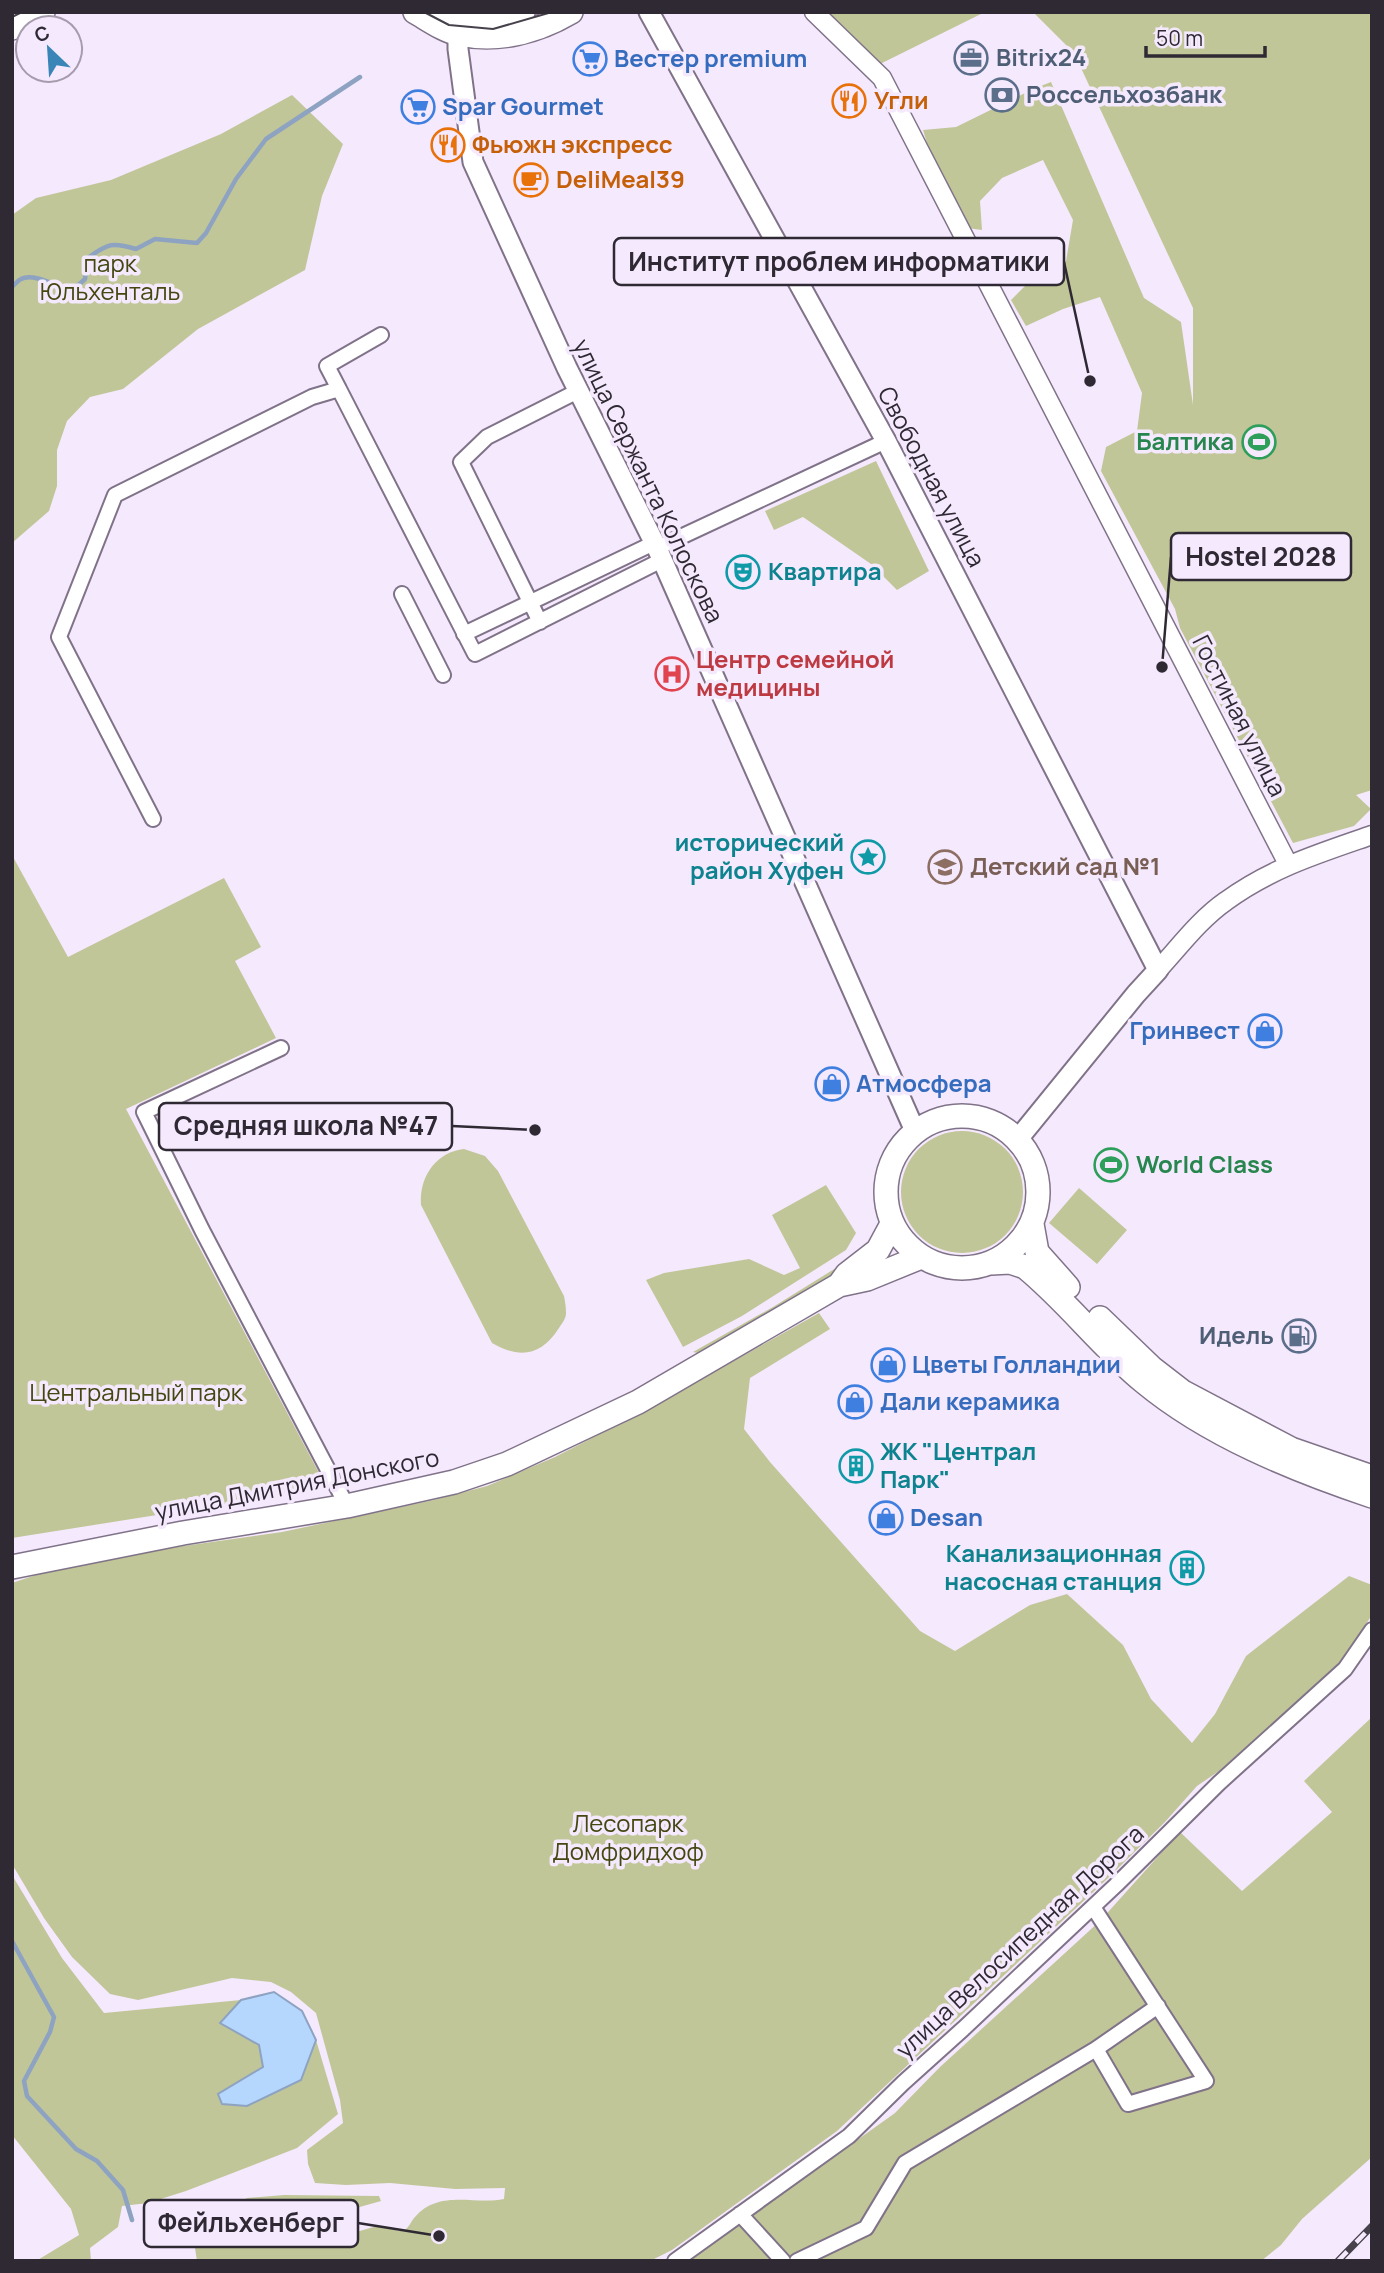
<svg xmlns="http://www.w3.org/2000/svg" width="1384" height="2273" viewBox="0 0 1384 2273" font-family="Manrope,sans-serif">
	<style>
		.green { fill: #c1c698 }
		.water { fill: #b5d7fe; stroke: #8da3c1; stroke-width: 2 }
		.lines { fill: none; stroke-linecap: round; stroke-linejoin: round }
		.stream { stroke: #8da3c1; stroke-width: 4.5 }
		.minor-casing { stroke: #807389; stroke-width: 18 }
		.tertiary-casing { stroke: #807389; stroke-width: 21 }
		.secondary-casing { stroke: #807389; stroke-width: 23 }
		.primary-casing { stroke: #807389; stroke-width: 26 }
		.minor { stroke: #fff; stroke-width: 14 }
		.tertiary { stroke: #fff; stroke-width: 18 }
		.secondary { stroke: #fff; stroke-width: 19 }
		.primary { stroke: #fff; stroke-width: 23 }
		.tram { stroke: #47414c; stroke-width: 2 }
		.rail-casing { stroke: #47414c; stroke-width: 7 }
		.rail { stroke: #f5e9fe; stroke-width: 4.5; stroke-dasharray: 13; stroke-linecap: butt }
		.labels { text-anchor: middle; stroke-width: 7; stroke-linejoin: round; paint-order: stroke }
		.service-label { font-size: 24px; font-weight: bold; fill: #4e5e75; stroke: #f5e9fe; text-anchor: start }
		.shop-label { font-size: 24px; font-weight: bold; fill: #366cbe; stroke: #f5e9fe; text-anchor: start }
		.food-label { font-size: 24px; font-weight: bold; fill: #c56008; stroke: #f5e9fe; text-anchor: start }
		.park-label { font-size: 24px; fill: #444810; stroke: #f5e9fe }
		.leisure-label { font-size: 24px; font-weight: bold; fill: #27864d; stroke: #f5e9fe; text-anchor: end }
		.street-label { font-size: 24px; fill: #2f2933; stroke: #f5e9fe }
		.culture-label { font-size: 24px; font-weight: bold; fill: #0d838f; stroke: #f5e9fe; text-anchor: start }
		.health-label { font-size: 24px; font-weight: bold; fill: #be3a42; stroke: #f5e9fe; text-anchor: start }
		.education-label { font-size: 24px; font-weight: bold; fill: #785e54; stroke: #f5e9fe; text-anchor: start }
		.leader { fill: none; stroke: #2f2933; stroke-width: 2.5 }
		.callout-dot { fill: #2f2933; stroke: #f5e9fe; stroke-width: 2.5 }
		.callout { fill: #f5e9fe; stroke: #2f2933; stroke-width: 2.5 }
		.callout-label { font-size: 26px; text-anchor: middle; font-weight: bold; fill: #2f2933 }
	</style>
	<rect width="100%" height="100%" fill="#f5e9fe"/>
	<path class="green" d="M816,12H985L872,68Z
		M1033,12H1372V790L1356,795L1371,809L1354,826L1293,843L1180,628L1175,609L1101,471L1106,447L1137,431L1142,393L1100,297L1063,309L1026,326L1011,300L1032,279L1066,261L1073,220L1043,160L1002,178L980,201L982,230L967,228L927,143L923,130L956,127L1033,89L1051,82L1144,298L1181,322L1193,405V308L1074,53Z
		M292,95L343,144L322,196L305,270L198,329L123,389L90,397L67,421L57,450V486L49,511L12,543V215L36,198L111,180L221,134Z
		M876,461L929,571L897,590L871,564L803,517L774,530L765,511Z
		M12,855L68,957L224,878L261,947L235,961L276,1038L126,1109L327,1488L12,1538Z
		M901 1192a61 61 0 1 1 122 0a61 61 0 1 1-122 0Z
		M464,1149L485,1156L498,1171L564,1296C565,1301 566,1307 566,1313C566,1319 562,1323 559,1328C541,1356 520,1359 492,1343L421,1205C419,1177 436,1152 464,1149Z
		M826,1185L856,1233L846,1250L742,1316L683,1347L646,1280L664,1273L749,1259L784,1275L800,1268L772,1215Z
		M1079,1188L1127,1230L1097,1264L1049,1223Z
		M852,1258L855,1261L706,1355L693,1352L773,1307Z
		M819,1313L830,1329L750,1378L744,1429L770,1462L920,1631L955,1651L1030,1605L1067,1594L1123,1645L1151,1699L1192,1743L1215,1714L1246,1656L1349,1576L1372,1585V1615L1340,1663L1219,1771L1197,1786L1165,1822L1105,1881L837,2131L672,2250L650,2261H197L192,2229L247,2198L284,2195L379,2196L381,2201L324,2217L318,2223L346,2235L377,2226L399,2231L405,2230C410,2226 411,2221 415,2217C439,2189 474,2205 504,2199L505,2188L455,2189L390,2183L346,2185L315,2183L308,2164L307,2150L343,2123L340,2100L316,2013L291,1992L271,1982L232,1978L138,2000L110,1994L72,1957L44,1918L12,1864V1583L60,1567L102,1561L141,1552L282,1532L434,1500L487,1486L555,1457L641,1413Z
		M1372,1717V2157L1302,2219L1281,2245L1261,2261H688L895,2113L940,2067L1100,1921L1180,1832L1242,1891L1332,1812L1304,1781Z
		M12,1875L62,1958L104,2013L241,2000L221,2023L259,2045L263,2067L219,2094L301,2080L316,2040L338,2114L297,2148L186,2191L148,2203L122,2206L118,2227L90,2248L91,2261H36L79,2235L71,2209L12,2135Z"/>
	<path class="water" d="M274,1992L302,2011L316,2040L301,2080L247,2106L222,2104L218,2094L263,2067L259,2045L220,2023L241,2000Z"/>
	<g class="lines">
		<path class="stream" d="M12,287C15,284 17,281 21,279C33,272 58,287 72,291L85,279L88,258C108,243 113,242 136,249L155,239L197,243L206,233L236,179L266,139L360,77
			M12,1941L54,2017L50,2032L24,2081L27,2096L76,2149L97,2161L123,2190L132,2220"/>
		<defs>
			<path id="minor" d="M339,389L327,366L381,335
				M657,548L886,441
				M402,594L443,675
				M540,622L461,462L487,437L578,391
				M464,634L654,543
				M153,819L59,637L115,495L312,397L339,389L475,654L662,560
				M281,1048L144,1112L202,1230L347,1506
				M1096,2049L1158,2006
				M740,2214L783,2261
				M675,2261L849,2136L903,2083L963,2029L1116,1885L1219,1783L1345,1669L1372,1630
				M797,2261L866,2228L905,2163L1096,2049L1128,2104L1206,2081L1093,1907"/>
			<path id="tertiary" d="M814,12L882,78L1288,864
				M1158,970C1180,946 1200,919 1226,901C1271,868 1320,853 1372,835"/>
			<path id="secondary" d="M649,12L886,441L1158,970L1136,994L1018,1139
				M458,34V49L473,162L567,368L657,548L915,1131"/>
			<path id="primary" d="M415,12C429,20 444,31 459,34C498,42 537,32 571,12
				M445,12C470,25 497,18 523,12
				M12,28L43,12
				M886 1192a76 76 0 1 1 152 0a76 76 0 1 1-152 0Z
				M1032,1224L1037,1252L1068,1287
				M991,1263L1010,1262L1025,1267C1068,1302 1101,1347 1144,1382C1208,1435 1294,1470 1372,1496
				M839,1285L847,1274L878,1250L892,1224
				M1100,1318L1152,1368L1183,1392L1291,1449L1372,1477
				M12,1567L183,1533L347,1506L454,1482L507,1464L638,1402L839,1285L867,1279L921,1257"/>
		</defs>
		<use href="#minor" class="minor-casing"/>
		<use href="#tertiary" class="tertiary-casing"/>
		<use href="#secondary" class="secondary-casing"/>
		<use href="#primary" class="primary-casing"/>
		<use href="#minor" class="minor"/>
		<use href="#tertiary" class="tertiary"/>
		<use href="#secondary" class="secondary"/>
		<use href="#primary" class="primary"/>
		<path class="tram" d="M424,12L449,25L493,29L552,12
			M12,17L22,12"/>
		<defs>
			<path id="rail" d="M1338,2261L1372,2226"/>
		</defs>
		<use href="#rail" class="rail-casing"/>
		<use href="#rail" class="rail"/>
	</g>
	<defs>
		<symbol id="office-ring" viewBox="-11 -11 22 22"><circle r="9.5" fill="#f5e9fe" stroke="#5c6f8a" stroke-width="1.5"/><path d="M-6-3h4V-5.5h4V-3h4V5H-6ZM-1-4.5V-3h2v-1.5ZM-6 0V1H6V0Z" fill="#5c6f8a"/></symbol>
		<symbol id="supermarket-ring" viewBox="-11 -11 22 22"><circle r="9.5" fill="#f5e9fe" stroke="#3f7fe0" stroke-width="1.5"/><path d="M-6-5.5h2.5l.6 2H6L4.5 2H-2.5L-4.4-4H-6ZM-1.5 3.2a1.3 1.3 0 1 0 .1 0ZM3 3.2a1.3 1.3 0 1 0 .1 0Z" fill="#3f7fe0"/></symbol>
		<symbol id="bank-ring" viewBox="-11 -11 22 22"><circle r="9.5" fill="#f5e9fe" stroke="#5c6f8a" stroke-width="1.5"/><path d="M-6-4H6V4H-6ZM0-2.3a2.3 2.3 0 1 0 0 4.6a2.3 2.3 0 1 0 0-4.6Z" fill="#5c6f8a"/></symbol>
		<symbol id="restaurant-ring" viewBox="-11 -11 22 22"><circle r="9.5" fill="#f5e9fe" stroke="#e8710a" stroke-width="1.5"/><path d="M-5-6h1v4h1v-4h1v4h1v-4h1v5L-1.5 .5V6h-2V.5L-5-1ZM5-6V6H3V1.5H1.5Q1.5-4 5-6Z" fill="#e8710a"/></symbol>
		<symbol id="cafe-ring" viewBox="-11 -11 22 22"><circle r="9.5" fill="#f5e9fe" stroke="#e8710a" stroke-width="1.5"/><path d="M-5.5-4.5H6V0H3Q3 3.5 0 3.5H-2.5Q-5.5 3.5-5.5 0ZM3-3.2v2h1.7v-2ZM-6 4.5H4V6H-6Z" fill="#e8710a"/></symbol>
		<symbol id="stadium-ring" viewBox="-11 -11 22 22"><circle r="9.5" fill="#f5e9fe" stroke="#2e9e5b" stroke-width="1.5"/><path d="M0-5a6.5 5 0 1 0 0 10a6.5 5 0 1 0 0-10ZM-3.5-1.8h7v3.6h-7Z" fill="#2e9e5b"/></symbol>
		<symbol id="theatre-ring" viewBox="-11 -11 22 22"><circle r="9.5" fill="#f5e9fe" stroke="#0f9aa8" stroke-width="1.5"/><path d="M-5-5.5Q0-4 5-5.5V0Q5 5 0 6Q-5 5-5 0ZM-3.3-2.5H-1v1.5H-3.3ZM1-2.5H3.3v1.5H1ZM-2.8 1Q0 5.5 2.8 1Z" fill="#0f9aa8"/></symbol>
		<symbol id="hospital-ring" viewBox="-11 -11 22 22"><circle r="9.5" fill="#f5e9fe" stroke="#e0444e" stroke-width="1.5"/><path d="M-5-5h3v3.5h4V-5h3V5h-3V1.5h-4V5h-3Z" fill="#e0444e"/></symbol>
		<symbol id="sight-ring" viewBox="-11 -11 22 22"><circle r="9.5" fill="#f5e9fe" stroke="#0f9aa8" stroke-width="1.5"/><path d="M0-6L1.8-2.2L6-1.7L2.9 1.2L3.7 5.4L0 3.3L-3.7 5.4L-2.9 1.2L-6-1.7L-1.8-2.2Z" fill="#0f9aa8"/></symbol>
		<symbol id="school-ring" viewBox="-11 -11 22 22"><circle r="9.5" fill="#f5e9fe" stroke="#8d6e63" stroke-width="1.5"/><path d="M0-5L7-2L0 1L-7-2ZM-4 1L0 2.5L4 1V4Q0 6-4 4Z" fill="#8d6e63"/></symbol>
		<symbol id="shop-ring" viewBox="-11 -11 22 22"><circle r="9.5" fill="#f5e9fe" stroke="#3f7fe0" stroke-width="1.5"/><path d="M-5-2.5h2.3a2.7 3.5 0 0 1 5.4 0H5L5.5 6h-11ZM-1.5-2.5h3a1.5 2.3 0 0 0-3 0Z" fill="#3f7fe0"/></symbol>
		<symbol id="fuel-ring" viewBox="-11 -11 22 22"><circle r="9.5" fill="#f5e9fe" stroke="#5c6f8a" stroke-width="1.5"/><path d="M-5.5-6h7V0h2V4h1.3V-2.5L3-4.5l.8-.8L6-3V5H2.5V1h-1V6h-7ZM-4.2-4.7v3.2H.2V-4.7Z" fill="#5c6f8a"/></symbol>
		<symbol id="building-ring" viewBox="-11 -11 22 22"><circle r="9.5" fill="#f5e9fe" stroke="#0f9aa8" stroke-width="1.5"/><path d="M-4-6H4V6H1V3H-1V6H-4ZM-2.5-4.3h1.7v1.8h-1.7ZM.8-4.3h1.7v1.8H.8ZM-2.5-1h1.7V.8h-1.7ZM.8-1h1.7V.8H.8Z" fill="#0f9aa8"/></symbol>
	</defs>
	<g fill-rule="evenodd">
		<use href="#office-ring" x="952" y="39" width="38" height="38"/>
		<use href="#supermarket-ring" x="571" y="40" width="38" height="38"/>
		<use href="#bank-ring" x="983" y="76" width="38" height="38"/>
		<use href="#restaurant-ring" x="830" y="82" width="38" height="38"/>
		<use href="#supermarket-ring" x="399" y="88" width="38" height="38"/>
		<use href="#restaurant-ring" x="429" y="126" width="38" height="38"/>
		<use href="#cafe-ring" x="512" y="161" width="38" height="38"/>
		<use href="#stadium-ring" x="1240" y="423" width="38" height="38"/>
		<use href="#theatre-ring" x="724" y="553" width="38" height="38"/>
		<use href="#hospital-ring" x="653" y="655" width="38" height="38"/>
		<use href="#sight-ring" x="849" y="838" width="38" height="38"/>
		<use href="#school-ring" x="926" y="848" width="38" height="38"/>
		<use href="#shop-ring" x="1246" y="1012" width="38" height="38"/>
		<use href="#shop-ring" x="813" y="1065" width="38" height="38"/>
		<use href="#stadium-ring" x="1092" y="1146" width="38" height="38"/>
		<use href="#fuel-ring" x="1280" y="1317" width="38" height="38"/>
		<use href="#shop-ring" x="869" y="1346" width="38" height="38"/>
		<use href="#shop-ring" x="836" y="1383" width="38" height="38"/>
		<use href="#building-ring" x="837" y="1447" width="38" height="38"/>
		<use href="#shop-ring" x="867" y="1499" width="38" height="38"/>
		<use href="#building-ring" x="1168" y="1549" width="38" height="38"/>
	</g>
	<g class="labels">
		<g class="service-label">
			<text x="996" y="66">Bitrix24</text>
			<text x="1026" y="103">Россельхозбанк</text>
			<text x="1274" y="1344" text-anchor="end">Идель</text>
		</g>
		<g class="shop-label">
			<text x="614" y="67">Вестер premium</text>
			<text x="442" y="115">Spar Gourmet</text>
			<text x="1240" y="1039" text-anchor="end">Гринвест</text>
			<text x="856" y="1092">Атмосфера</text>
			<text x="912" y="1373">Цветы Голландии</text>
			<text x="880" y="1410">Дали керамика</text>
			<text x="910" y="1526">Desan</text>
		</g>
		<g class="food-label">
			<text x="874" y="109">Угли</text>
			<text x="472" y="153">Фьюжн экспресс</text>
			<text x="556" y="188">DeliMeal39</text>
		</g>
		<g class="park-label">
			<text x="110" y="272">парк<tspan x="110" dy="28">Юльхенталь</tspan></text>
			<text x="136" y="1401">Центральный парк</text>
			<text x="628" y="1832">Лесопарк<tspan x="628" dy="28">Домфридхоф</tspan></text>
		</g>
		<g class="leisure-label">
			<text x="1234" y="450">Балтика</text>
			<text x="1136" y="1173" text-anchor="start">World Class</text>
		</g>
		<g class="street-label">
			<text transform="translate(931 477) rotate(62)" y="8">Свободная улица</text>
			<text transform="translate(648 481) rotate(64)" y="8">улица Сержанта Колоскова</text>
			<text transform="translate(1239 716) rotate(63)" y="8">Гостиная улица</text>
			<text transform="translate(297 1485) rotate(-11)" y="8">улица Дмитрия Донского</text>
			<text transform="translate(1020 1942) rotate(-43)" y="8">улица Велосипедная Дорога</text>
		</g>
		<g class="culture-label">
			<text x="768" y="580">Квартира</text>
			<text x="844" y="851" text-anchor="end">исторический<tspan x="844" dy="28">район Хуфен</tspan></text>
			<text x="880" y="1460">ЖК "Централ<tspan x="880" dy="28">Парк"</tspan></text>
			<text x="1162" y="1562" text-anchor="end">Канализационная<tspan x="1162" dy="28">насосная станция</tspan></text>
		</g>
		<g class="health-label">
			<text x="696" y="668">Центр семейной<tspan x="696" dy="28">медицины</tspan></text>
		</g>
		<g class="education-label">
			<text x="970" y="875">Детский сад №1</text>
		</g>
	</g>
	<path class="leader" d="M1090 381L1064 262M1162 667L1171 557M535 1130L452 1126M439 2236L358 2223"/>
	<g class="callout-dot">
		<circle cx="1090" cy="381" r="7"/>
		<circle cx="1162" cy="667" r="7"/>
		<circle cx="535" cy="1130" r="7"/>
		<circle cx="439" cy="2236" r="7"/>
	</g>
	<g class="callout">
		<rect x="614" y="238" width="450" height="47" rx="7"/>
		<rect x="1171" y="533" width="180" height="47" rx="7"/>
		<rect x="159" y="1103" width="293" height="47" rx="7"/>
		<rect x="144" y="2200" width="214" height="47" rx="7"/>
	</g>
	<g class="callout-label">
		<text x="839" y="271">Институт проблем информатики</text>
		<text x="1261" y="566">Hostel 2028</text>
		<text x="306" y="1135">Средняя школа №47</text>
		<text x="251" y="2232">Фейльхенберг</text>
	</g>
	<rect width="1384" height="2273" fill="none" stroke="#2f2933" stroke-width="28"/>
	<g transform="translate(49 49) rotate(335)"><circle r="33" fill="#f5e9fe" stroke="#a69cad" stroke-width="2"/>
	<path d="M0-5L12 26L0 18L-12 26Z" fill="#3985b8"/>
	<text y="-10" font-size="19" font-weight="bold" text-anchor="middle" fill="#2f2933">С</text>
	</g>
	<path d="M1146 46v10h119v-10" fill="none" stroke="#2f2933" stroke-width="3.5"/>
	<text x="1156" y="46" font-size="21" fill="#2f2933" stroke="#f5e9fe" stroke-width="5" paint-order="stroke">50 m</text>
</svg>
